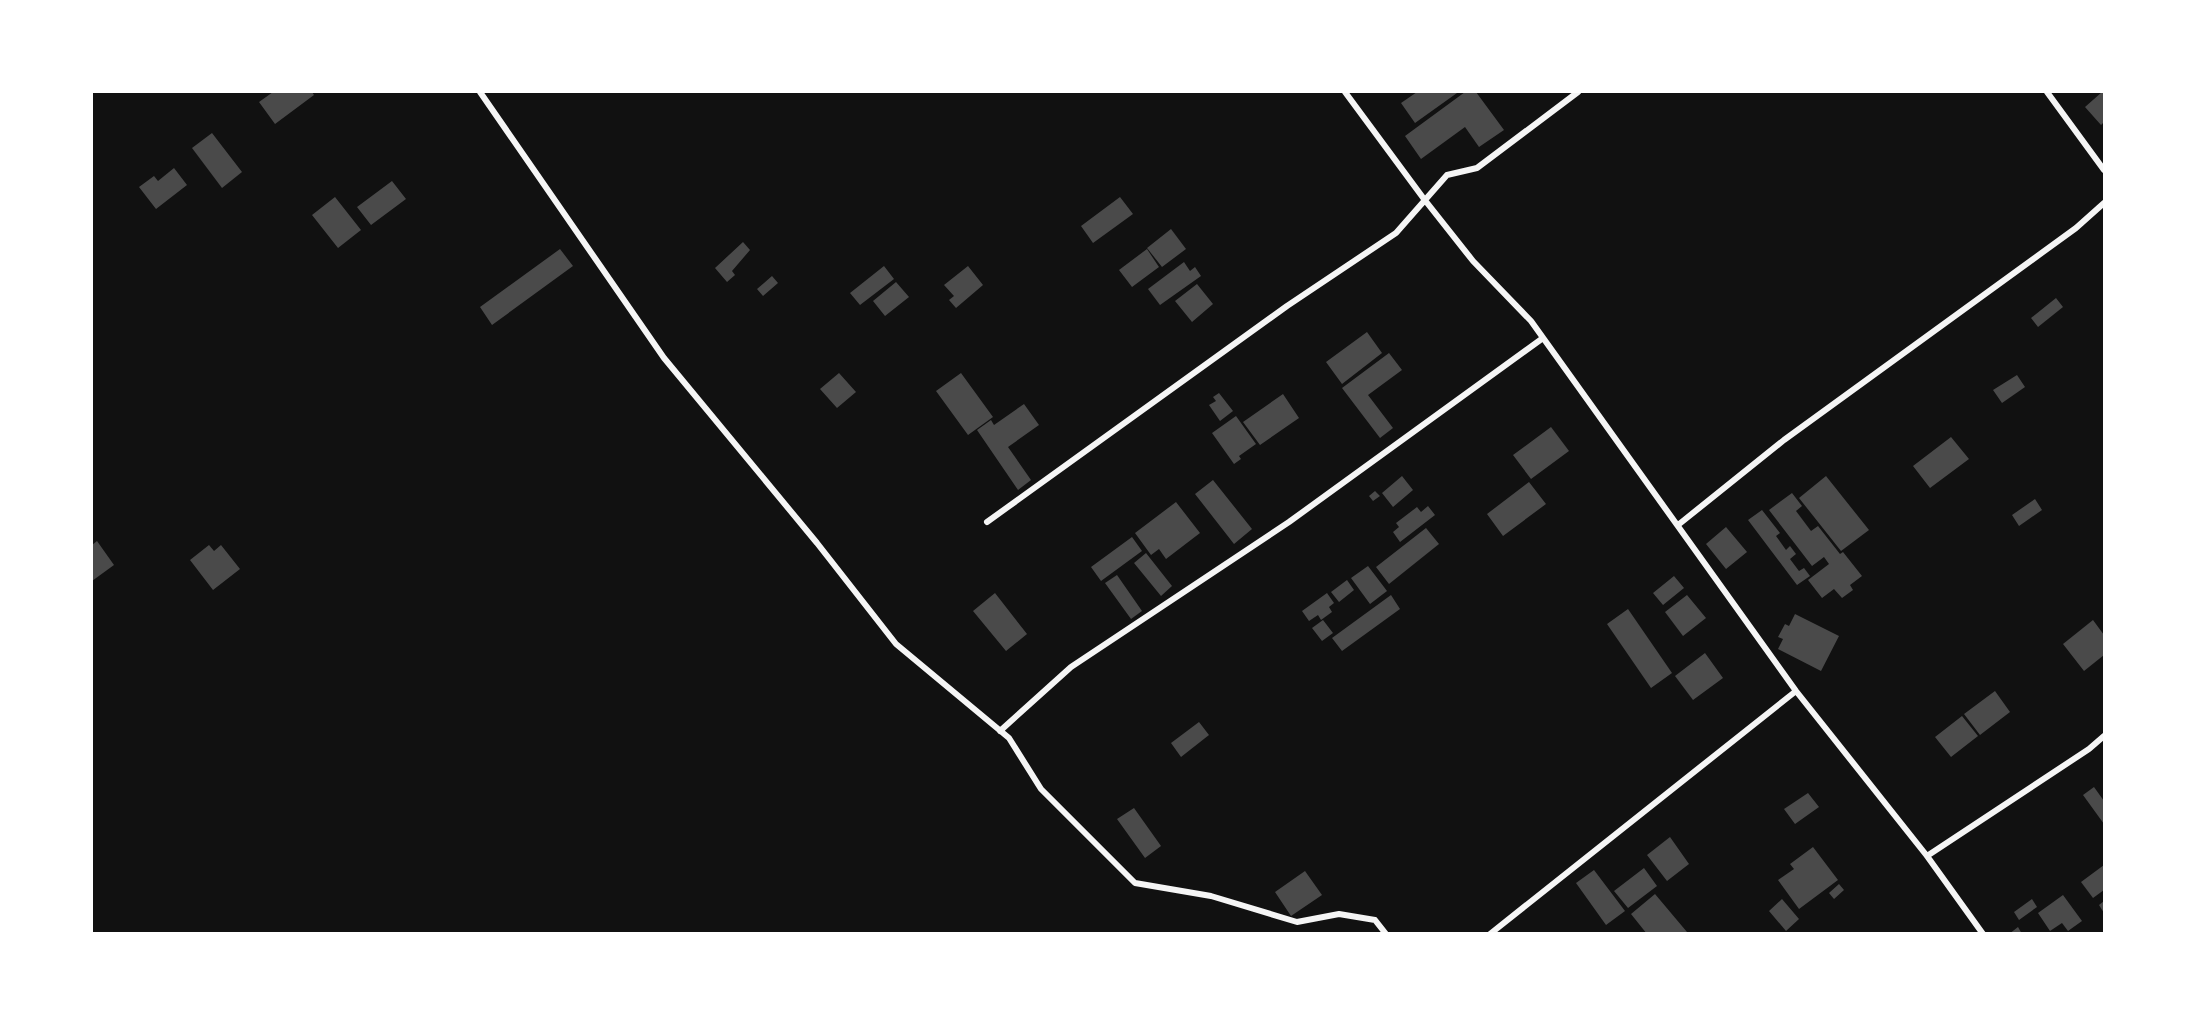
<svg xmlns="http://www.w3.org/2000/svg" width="2196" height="1025" viewBox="0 0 2196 1025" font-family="Mulish,sans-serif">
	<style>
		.building { fill: #4a4a4a }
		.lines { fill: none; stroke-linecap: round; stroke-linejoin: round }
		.minor { stroke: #f5f5f5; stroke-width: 6 }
	</style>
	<rect width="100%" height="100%" fill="#111"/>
	<path class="building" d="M273,92H312L314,95L275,124L259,102Z
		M1417,92H1456L1457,93L1415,123L1401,103Z
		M1465,92H1476L1504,130L1479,147L1465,127L1421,159L1405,136Z
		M2102,92H2104V122L2101,125L2085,107Z
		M212,133L242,172L222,188L192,148Z
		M174,168L187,185L156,209L139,187L154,176L158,181Z
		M392,181L406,199L371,225L357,207Z
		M335,197L361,230L338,248L312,215Z
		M1120,197L1133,214L1093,243L1081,226Z
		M1171,229L1186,249L1162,267L1147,248Z
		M743,242L750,250L732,271L735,275L727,282L715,268Z
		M560,249L573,266L492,325L480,307Z
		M1147,249L1159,267L1132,287L1119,270Z
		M1184,262L1190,271L1195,267L1201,276L1160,305L1148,289Z
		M884,266L894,279L860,305L850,293Z
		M968,266L983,285L956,308L949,300L954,296L944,285Z
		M772,276L778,283L763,296L757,289Z
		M896,282L909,297L885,316L873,301Z
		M1197,284L1213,304L1192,322L1175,301Z
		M2056,298L2063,307L2038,327L2031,318Z
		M1367,332L1382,353L1342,384L1326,362Z
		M1389,353L1402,370L1368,395L1393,428L1380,438L1342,388Z
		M839,373L856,392L837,408L820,389Z
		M961,373L993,417L968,435L936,391Z
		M2017,375L2025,387L2002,403L1993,390Z
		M1219,393L1233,411L1220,421L1209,405L1216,401L1213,397Z
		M1283,394L1299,418L1260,445L1243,422Z
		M1024,404L1039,425L1008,447L1031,480L1018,490L977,430L991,420L994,425Z
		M1236,416L1256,444L1239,456L1241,459L1234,464L1212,433Z
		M1551,427L1569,451L1531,479L1513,455Z
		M1951,437L1969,459L1930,488L1913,466Z
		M1402,476L1413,490L1393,507L1382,493Z
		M1826,476L1869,530L1841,551L1799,498Z
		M1213,480L1252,529L1234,544L1195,494Z
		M1529,482L1546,504L1503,536L1487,514Z
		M1375,491L1380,496L1373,501L1369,496Z
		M1792,493L1802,506L1796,511L1811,531L1818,526L1840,554L1843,552L1862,576L1850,585L1853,590L1842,598L1834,589L1822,598L1808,580L1829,564L1824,557L1812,566L1769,510Z
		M2035,499L2042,510L2019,526L2012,515Z
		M1176,502L1200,533L1166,559L1159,549L1151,555L1135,533Z
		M1428,506L1435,515L1400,542L1393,532L1399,527L1396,523L1417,507L1421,512Z
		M1762,510L1780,533L1776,536L1786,550L1790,546L1796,554L1790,559L1799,571L1804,568L1810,576L1797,585L1748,520Z
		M1726,527L1747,552L1726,569L1706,544Z
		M1426,528L1439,544L1389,584L1376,567Z
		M1132,537L1142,551L1101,581L1091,567Z
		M97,541L114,565L92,581V545Z
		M209,545L214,551L221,545L240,569L213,590L190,560Z
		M1146,553L1172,586L1161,596L1134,563Z
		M1368,566L1387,591L1370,604L1351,578Z
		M1117,575L1142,611L1131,619L1105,583Z
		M1674,576L1684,588L1663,605L1653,593Z
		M1347,580L1354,590L1339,602L1331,592Z
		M995,593L1027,634L1006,651L973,611Z
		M1327,593L1334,603L1329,607L1332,612L1321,620L1318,615L1309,621L1302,611Z
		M1391,595L1400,609L1342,651L1332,638Z
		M1687,595L1706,618L1683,636L1665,612Z
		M1628,609L1672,673L1651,688L1607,624Z
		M1795,614L1839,636L1821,671L1778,649L1783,639L1778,637L1785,624L1789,626Z
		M1323,620L1333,633L1322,641L1312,628Z
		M2093,620L2104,635V655L2084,671L2063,644Z
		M1705,653L1723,678L1693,700L1675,676Z
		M1995,691L2010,712L1980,735L1964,714Z
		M1962,716L1978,736L1951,757L1935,737Z
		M1199,722L1209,735L1181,757L1171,743Z
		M2094,787L2104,801V824L2083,795Z
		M1808,793L1819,807L1795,824L1784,809Z
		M1134,808L1161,846L1145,858L1117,819Z
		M1670,837L1689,864L1667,881L1647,855Z
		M1813,847L1838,880L1799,909L1778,880L1794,869L1790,864Z
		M2104,865V890L2093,898L2081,882Z
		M1644,868L1657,886L1628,908L1614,891Z
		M1594,870L1625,911L1606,925L1576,883Z
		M1305,871L1322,895L1291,916L1275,892Z
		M1839,884L1844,890L1834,899L1829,893Z
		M1655,894L1687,932L1685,934H1647L1631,914Z
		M2063,895L2082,921L2068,931L2062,923L2050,931L2038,913Z
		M1782,899L1799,919L1786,931L1769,911Z
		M2032,899L2037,907L2019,920L2014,912Z
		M2104,901V913L2099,905Z
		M2018,927L2022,934H2009Z"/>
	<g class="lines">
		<path class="minor" d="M480,92L664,358L817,543L896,644L1009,738L1041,789L1135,883L1211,896L1297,922L1339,914L1375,920L1386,934
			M1345,92L1424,199L1473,261L1531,321L1796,691L1927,856L1983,934
			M2047,92L2104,170
			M987,522L1287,306L1396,233L1447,175L1477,168L1578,92
			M1678,525L1784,440L2076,228L2104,203
			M1000,731L1071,667L1289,522L1543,338
			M1927,856L2089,749L2104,736
			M1490,934L1796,691"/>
	</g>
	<rect width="2196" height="1025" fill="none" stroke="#ffffff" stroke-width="186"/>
</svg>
